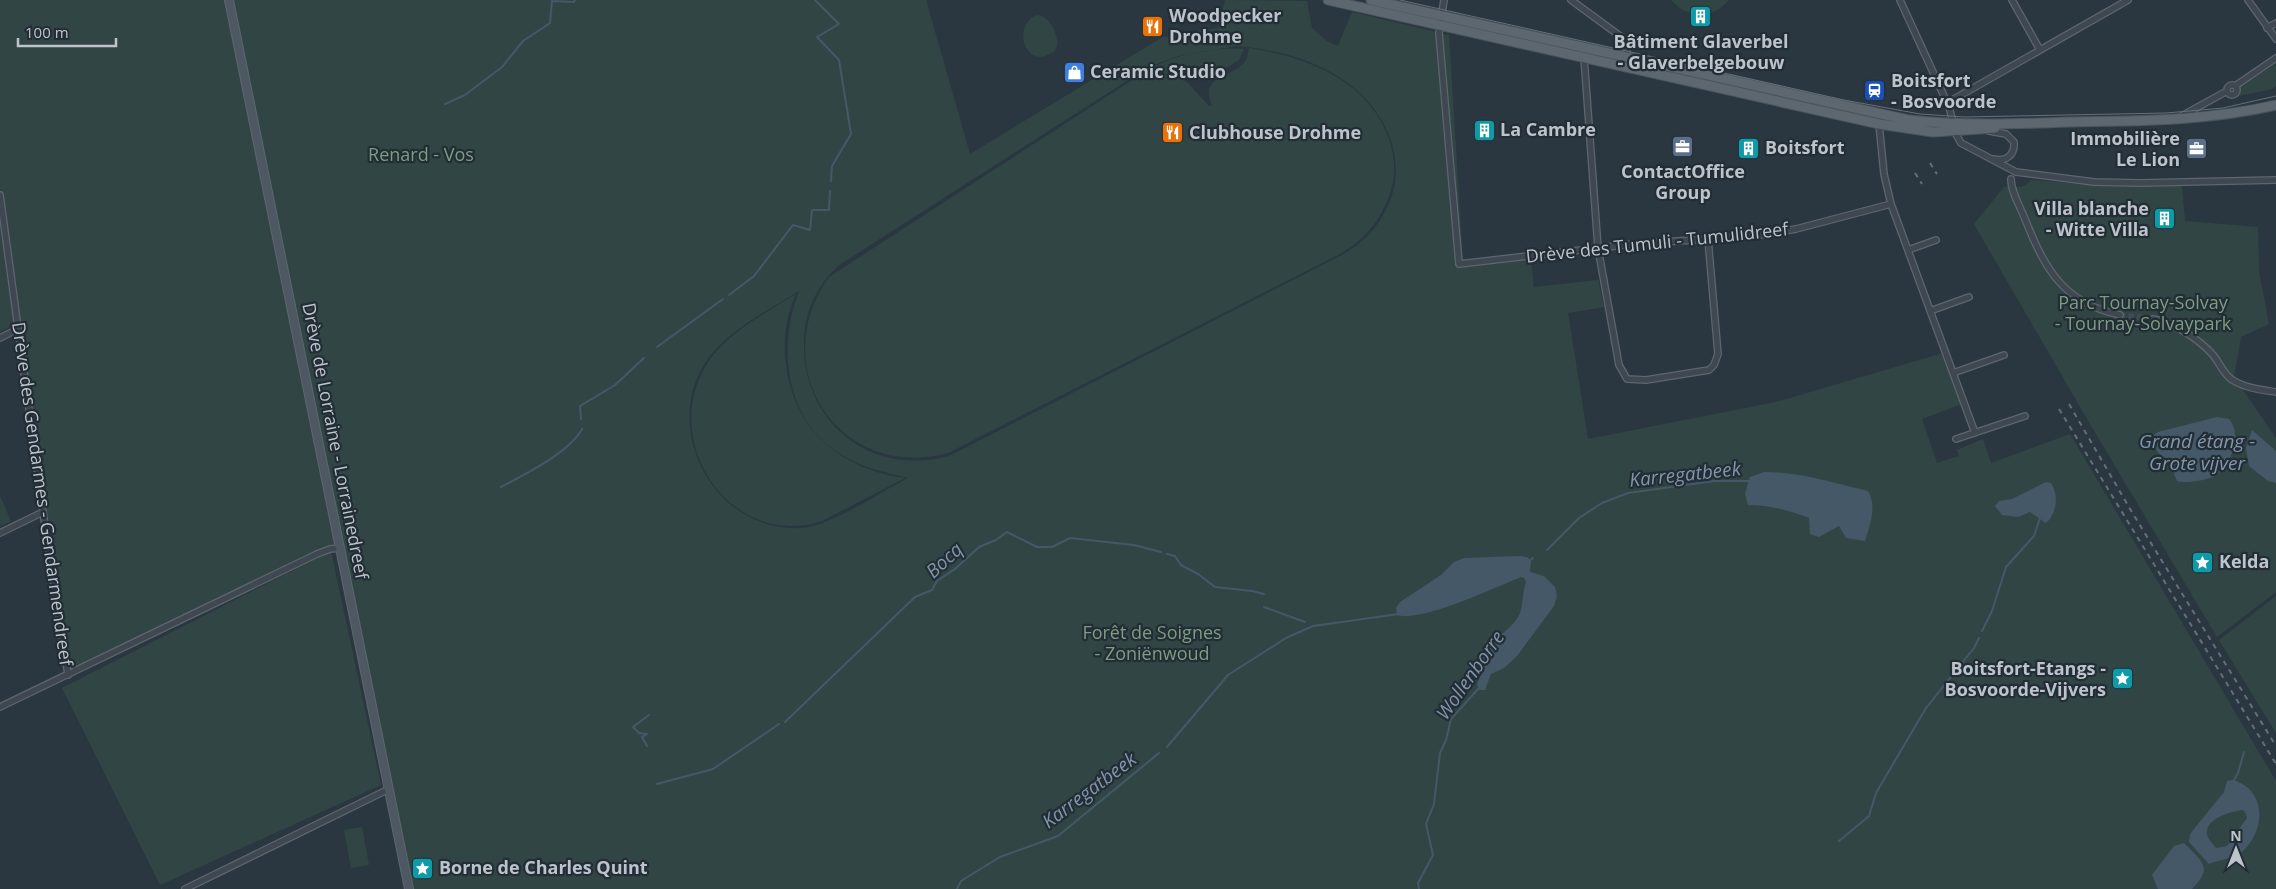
<svg xmlns="http://www.w3.org/2000/svg" width="2276" height="889" viewBox="0 0 2276 889" font-family="'Open Sans',sans-serif">
	<style>
		.green { fill: #314644; fill-rule: evenodd }
		.water { fill: #455868; fill-rule: evenodd }
		.lines { fill: none; stroke-linecap: round; stroke-linejoin: round }
		.stream { stroke: #455868; stroke-width: 2 }
		.minor-tunnel { stroke: #414c55; stroke-width: 5.5; stroke-dasharray: 5.5 3; stroke-linecap: butt }
		.minor-casing { stroke: #5d666e; stroke-width: 8 }
		.secondary-casing { stroke: #5d666e; stroke-width: 10 }
		.primary-casing { stroke: #4b545d; stroke-width: 11 }
		.minor { stroke: #3f4850; stroke-width: 5.5 }
		.secondary { stroke: #4d5863; stroke-width: 8 }
		.primary { stroke: #5d6770; stroke-width: 9 }
		.tram { stroke: #636f79; stroke-width: 1 }
		.rail { stroke: #636f79; stroke-width: 2; stroke-dasharray: 5 5; stroke-linecap: butt }
		.labels { text-anchor: middle; stroke-width: 4.5; stroke-linejoin: round; paint-order: stroke }
		.poi-label { font-size: 18px; font-weight: bold; fill: #bcc3ca; stroke: #232d36; text-anchor: start }
		.park-label { font-size: 18px; fill: #7d9d81; stroke: #232d36 }
		.street-label { font-size: 18px; fill: #bcc3ca; stroke: #232d36 }
		.water-label { font-size: 19px; font-style: italic; fill: #8196a9; stroke: #232d36 }
	</style>
	<rect width="100%" height="100%" fill="#2b3740"/>
	<path class="green" d="M0,0H926L970,154L1163,37L1218,28L1225,0L1307,1L1312,28L1328,42L1338,46L1352,12L1449,35L1463,261L1530,254L1534,287L1598,280L1604,307L1568,313L1588,439L1776,402L1943,353L1962,404L1922,419L1937,463L1959,456L1957,450L1983,439L1991,463L2070,434L2276,781V889H405L335,546L67,672L0,186ZM1236,46C1296,50 1365,75 1389,135C1397,155 1398,175 1392,195C1383,222 1367,241 1342,255L949,456C869,478 800,420 804,338C805,310 818,284 839,265L1150,66L1179,56ZM799,291C777,348 785,421 842,455C863,468 885,472 908,478C879,493 833,525 802,528C720,534 663,438 702,368C722,333 765,312 799,291Z
		M1671,0H1729C1713,19 1687,19 1671,0Z
		M1037,15C1050,17 1055,30 1058,42L1055,51C1049,54 1042,59 1036,56C1018,50 1020,20 1037,15Z
		M1479,27L1863,114V118L1478,30Z
		M1249,48C1307,57 1368,80 1389,139C1396,160 1396,180 1388,199C1377,225 1363,241 1338,255L948,453C838,482 765,366 829,277L1151,68C1178,54 1213,47 1244,49L1239,60L1214,75L1183,77L1184,80L1187,82L1209,106L1212,105C1198,74 1236,78 1246,60C1248,57 1248,52 1249,48Z
		M2276,64V86L2272,89L2234,97L2238,93L2242,83L2243,85Z
		M2031,180L2106,186H2182L2185,221L2258,227L2259,272L2269,324L2241,337L2234,377L2276,438V592L2217,637L2090,424L1974,224L2004,187L2010,185C2019,188 2024,188 2031,180Z
		M0,212L15,324L0,332Z
		M796,294C787,313 784,334 785,354C789,425 837,469 905,478L822,521C735,550 662,448 703,371C721,336 764,314 796,294Z
		M0,496L11,521L0,526Z
		M331,551L381,785L160,885L62,688Z
		M2276,596V733L2219,640Z
		M362,827L369,865L351,868L344,830Z"/>
	<path class="water" d="M2217,417L2229,419C2243,435 2231,466 2215,476C2206,480 2186,484 2177,481L2172,468L2151,444L2153,435L2158,432Z
		M2252,430L2276,451V483L2268,481L2249,466L2246,448Z
		M1764,472C1802,472 1833,483 1868,491C1877,506 1870,525 1865,541L1846,538L1839,526L1819,537L1810,534L1809,518C1789,510 1769,505 1748,505L1745,494L1750,477Z
		M2046,482L2051,483C2059,495 2057,514 2046,523L2030,512L2018,517L2002,515L1995,506L1999,501L2012,499Z
		M1519,556L1527,557L1531,561L1530,572L1544,576L1555,587L1557,596L1554,606L1517,656L1504,668L1491,674L1485,690H1479L1477,684L1483,670C1480,661 1480,655 1487,647L1485,643L1486,641L1491,642C1501,635 1518,623 1521,610C1523,601 1523,591 1526,582L1524,578L1521,577C1496,587 1420,623 1397,615L1396,608L1400,602L1441,575L1454,562L1464,558Z
		M2233,780C2267,790 2266,831 2242,852C2235,858 2218,860 2209,864L2189,842L2190,834L2224,792L2227,781ZM2243,810L2246,814L2247,818L2227,846L2216,848C2213,844 2208,839 2207,835C2204,819 2231,811 2243,810Z
		M2184,843C2191,851 2210,864 2202,876C2200,881 2195,885 2192,889H2158L2152,875L2174,846Z"/>
	<g class="lines">
		<path class="stream" d="M815,0L839,24L817,37L839,60L851,134L832,166L831,181
			M445,104L465,95L502,67L523,41L550,23L552,1L574,2L575,0
			M729,295L754,276L793,225L810,230L812,210H829L830,191
			M657,347L723,299
			M581,419L580,406L615,385L644,358
			M501,487C525,474 569,453 582,429
			M1547,550L1579,518L1602,503L1628,493L1714,481H1749
			M1167,554L1175,556L1181,565L1198,574L1215,587L1252,591L1264,594
			M1529,561L1533,558
			M1264,607L1305,622
			M1982,631L1992,611L2006,567L2034,536L2040,518
			M785,722L915,597L932,590L937,581L955,569L979,547L996,540L1007,532L1037,547H1052L1070,538L1134,545L1161,552
			M647,746L642,737L647,734L639,733L633,727L649,715
			M1167,747L1228,675L1286,638L1313,626L1399,614
			M2233,782L2238,773L2244,752
			M657,784L713,769L779,724
			M1839,841L1869,816L1876,793L1926,708L1974,648L1979,638
			M957,889L961,881L1000,857L1058,836L1159,753
			M1419,889L1418,883L1433,855L1426,824L1434,804L1440,753L1446,740L1451,719L1479,688"/>
		<path class="minor-tunnel" d="M2120,315L2153,319"/>
		<defs>
			<path id="minor" d="M1444,0L1439,33L1459,264L1633,244L1753,236L1796,229L1891,204
				M1571,0L1627,41V58
				M1900,0L1949,107L1953,122
				M2012,0L2040,50
				M2248,0L2276,39
				M2267,28L2276,23
				M1584,57L1598,248L1619,365L1627,379L1646,380L1709,370L1714,365L1718,354L1708,239
				M2227 90a5 5 0 1 1 10 0a5 5 0 1 1-10 0Z
				M2235,86L2276,58
				M1947,103L2128,0
				M2178,118L2227,91
				M1879,124L1884,174L1891,204L1975,433
				M1954,131L1961,143L2016,172L2094,182L2140,183L2276,180
				M1989,131L2006,134L2014,142C2015,155 2006,162 1994,159
				M2011,179C2011,192 2020,206 2025,219C2045,269 2063,303 2120,315
				M0,195L43,512L68,675
				M1908,250L1936,240
				M1930,311L1969,297
				M2153,319C2175,324 2198,338 2213,355C2219,362 2223,373 2231,379C2244,388 2262,390 2276,392
				M0,338L18,329
				M1953,373L2004,355
				M1956,439L2025,416
				M0,533L43,512
				M0,707L317,554L330,549L341,548
				M185,889L389,789"/>
			<path id="secondary" d="M229,0L409,889"/>
			<path id="primary" d="M1328,0L1879,124L1933,132L1995,128
				M1371,0L1909,120C1961,126 2016,124 2068,122C2138,121 2207,121 2276,105"/>
		</defs>
		<use href="#minor" class="minor-casing"/>
		<use href="#secondary" class="secondary-casing"/>
		<use href="#primary" class="primary-casing"/>
		<use href="#minor" class="minor"/>
		<use href="#secondary" class="secondary"/>
		<use href="#primary" class="primary"/>
		<path class="tram" d="M1400,0L1844,100L1920,114L1964,117L2166,113L2223,108L2276,96"/>
		<path class="rail" d="M1930,163L1937,174
			M1915,173L1922,184
			M2069,404L2133,514L2276,746
			M2059,409L2276,764"/>
	</g>
	<defs>
		<symbol id="building-square" viewBox="-11 -11 22 22"><rect x="-9" y="-9" width="18" height="18" rx="4" fill="#0f9aa8" stroke="#232d36"/><path d="M-4-6H4V6H1V3H-1V6H-4ZM-2.5-4.3h1.7v1.8h-1.7ZM.8-4.3h1.7v1.8H.8ZM-2.5-1h1.7V.8h-1.7ZM.8-1h1.7V.8H.8Z" fill="#fff"/></symbol>
		<symbol id="restaurant-square" viewBox="-11 -11 22 22"><rect x="-9" y="-9" width="18" height="18" rx="4" fill="#e8710a" stroke="#232d36"/><path d="M-5-6h1v4h1v-4h1v4h1v-4h1v5L-1.5 .5V6h-2V.5L-5-1ZM5-6V6H3V1.5H1.5Q1.5-4 5-6Z" fill="#fff"/></symbol>
		<symbol id="shop-square" viewBox="-11 -11 22 22"><rect x="-9" y="-9" width="18" height="18" rx="4" fill="#3f7fe0" stroke="#232d36"/><path d="M-5-2.5h2.3a2.7 3.5 0 0 1 5.4 0H5L5.5 6h-11ZM-1.5-2.5h3a1.5 2.3 0 0 0-3 0Z" fill="#fff"/></symbol>
		<symbol id="station-square" viewBox="-11 -11 22 22"><rect x="-9" y="-9" width="18" height="18" rx="4" fill="#1a4fb4" stroke="#232d36"/><path d="M-3-6H3Q5-6 5-4V2Q5 4 3 4L4.5 6H3L1.5 4h-3L-3 6H-4.5L-3 4Q-5 4-5 2V-4Q-5-6-3-6ZM-3.5-4v3h7v-3ZM-3.5 1v1.5H-2V1ZM2 1v1.5H3.5V1Z" fill="#fff"/></symbol>
		<symbol id="office-square" viewBox="-11 -11 22 22"><rect x="-9" y="-9" width="18" height="18" rx="4" fill="#5c6f8a" stroke="#232d36"/><path d="M-6-3h4V-5.5h4V-3h4V5H-6ZM-1-4.5V-3h2v-1.5ZM-6 0V1H6V0Z" fill="#fff"/></symbol>
		<symbol id="sight-square" viewBox="-11 -11 22 22"><rect x="-9" y="-9" width="18" height="18" rx="4" fill="#0f9aa8" stroke="#232d36"/><path d="M0-6L1.8-2.2L6-1.7L2.9 1.2L3.7 5.4L0 3.3L-3.7 5.4L-2.9 1.2L-6-1.7L-1.8-2.2Z" fill="#fff"/></symbol>
	</defs>
	<g fill-rule="evenodd">
		<use href="#building-square" x="1688" y="4" width="25" height="25"/>
		<use href="#restaurant-square" x="1140" y="14" width="25" height="25"/>
		<use href="#shop-square" x="1062" y="60" width="25" height="25"/>
		<use href="#station-square" x="1862" y="78" width="25" height="25"/>
		<use href="#building-square" x="1472" y="118" width="25" height="25"/>
		<use href="#restaurant-square" x="1160" y="120" width="25" height="25"/>
		<use href="#office-square" x="1670" y="134" width="25" height="25"/>
		<use href="#building-square" x="1736" y="136" width="25" height="25"/>
		<use href="#office-square" x="2184" y="136" width="25" height="25"/>
		<use href="#building-square" x="2152" y="206" width="25" height="25"/>
		<use href="#sight-square" x="2190" y="550" width="25" height="25"/>
		<use href="#sight-square" x="2110" y="666" width="25" height="25"/>
		<use href="#sight-square" x="410" y="856" width="25" height="25"/>
	</g>
	<g class="labels">
		<g class="poi-label">
			<text x="1169" y="22">Woodpecker<tspan x="1169" dy="21">Drohme</tspan></text>
			<text x="1701" y="48" text-anchor="middle">Bâtiment Glaverbel<tspan x="1701" dy="21">- Glaverbelgebouw</tspan></text>
			<text x="1090" y="78">Ceramic Studio</text>
			<text x="1891" y="87">Boitsfort<tspan x="1891" dy="21">- Bosvoorde</tspan></text>
			<text x="1500" y="136">La Cambre</text>
			<text x="1189" y="139">Clubhouse Drohme</text>
			<text x="2180" y="145" text-anchor="end">Immobilière<tspan x="2180" dy="21">Le Lion</tspan></text>
			<text x="1765" y="154">Boitsfort</text>
			<text x="1683" y="178" text-anchor="middle">ContactOffice<tspan x="1683" dy="21">Group</tspan></text>
			<text x="2149" y="215" text-anchor="end">Villa blanche<tspan x="2149" dy="21">- Witte Villa</tspan></text>
			<text x="2219" y="568">Kelda</text>
			<text x="2106" y="675" text-anchor="end">Boitsfort-Etangs -<tspan x="2106" dy="21">Bosvoorde-Vijvers</tspan></text>
			<text x="439" y="874">Borne de Charles Quint</text>
		</g>
		<g class="park-label">
			<text x="421" y="161">Renard - Vos</text>
			<text x="2143" y="309">Parc Tournay-Solvay<tspan x="2143" dy="21">- Tournay-Solvaypark</tspan></text>
			<text x="1152" y="639">Forêt de Soignes<tspan x="1152" dy="21">- Zoniënwoud</tspan></text>
		</g>
		<g class="street-label">
			<text transform="translate(1657 243) rotate(-6)" y="6">Drève des Tumuli - Tumulidreef</text>
			<text transform="translate(335 441) rotate(79)" y="6">Drève de Lorraine - Lorrainedreef</text>
			<text transform="translate(42 494) rotate(82)" y="6">Drève des Gendarmes - Gendarmendreef</text>
		</g>
		<g class="water-label">
			<text x="2197" y="448">Grand étang -<tspan x="2197" dy="22">Grote vijver</tspan></text>
			<text transform="translate(1685 474) rotate(-6)" y="7">Karregatbeek</text>
			<text transform="translate(944 560) rotate(-43)" y="7">Bocq</text>
			<text transform="translate(1470 675) rotate(-55)" y="7">Wollenborre</text>
			<text transform="translate(1089 790) rotate(-37)" y="7">Karregatbeek</text>
		</g>
	</g>
	<g transform="translate(2236 849)" stroke="#232d36" stroke-width="4" paint-order="stroke">
	<path d="M0-4L9 19L0 12L-9 19Z" fill="#bcc3ca"/>
	<text y="-8" font-size="14" font-weight="bold" text-anchor="middle" fill="#bcc3ca">N</text>
	</g>
	<path d="M18 38v8h98v-8" fill="none" stroke="#bcc3ca" stroke-width="2.5"/>
	<text x="25" y="38" font-size="15" fill="#bcc3ca" stroke="#232d36" stroke-width="4" paint-order="stroke">100 m</text>
</svg>
